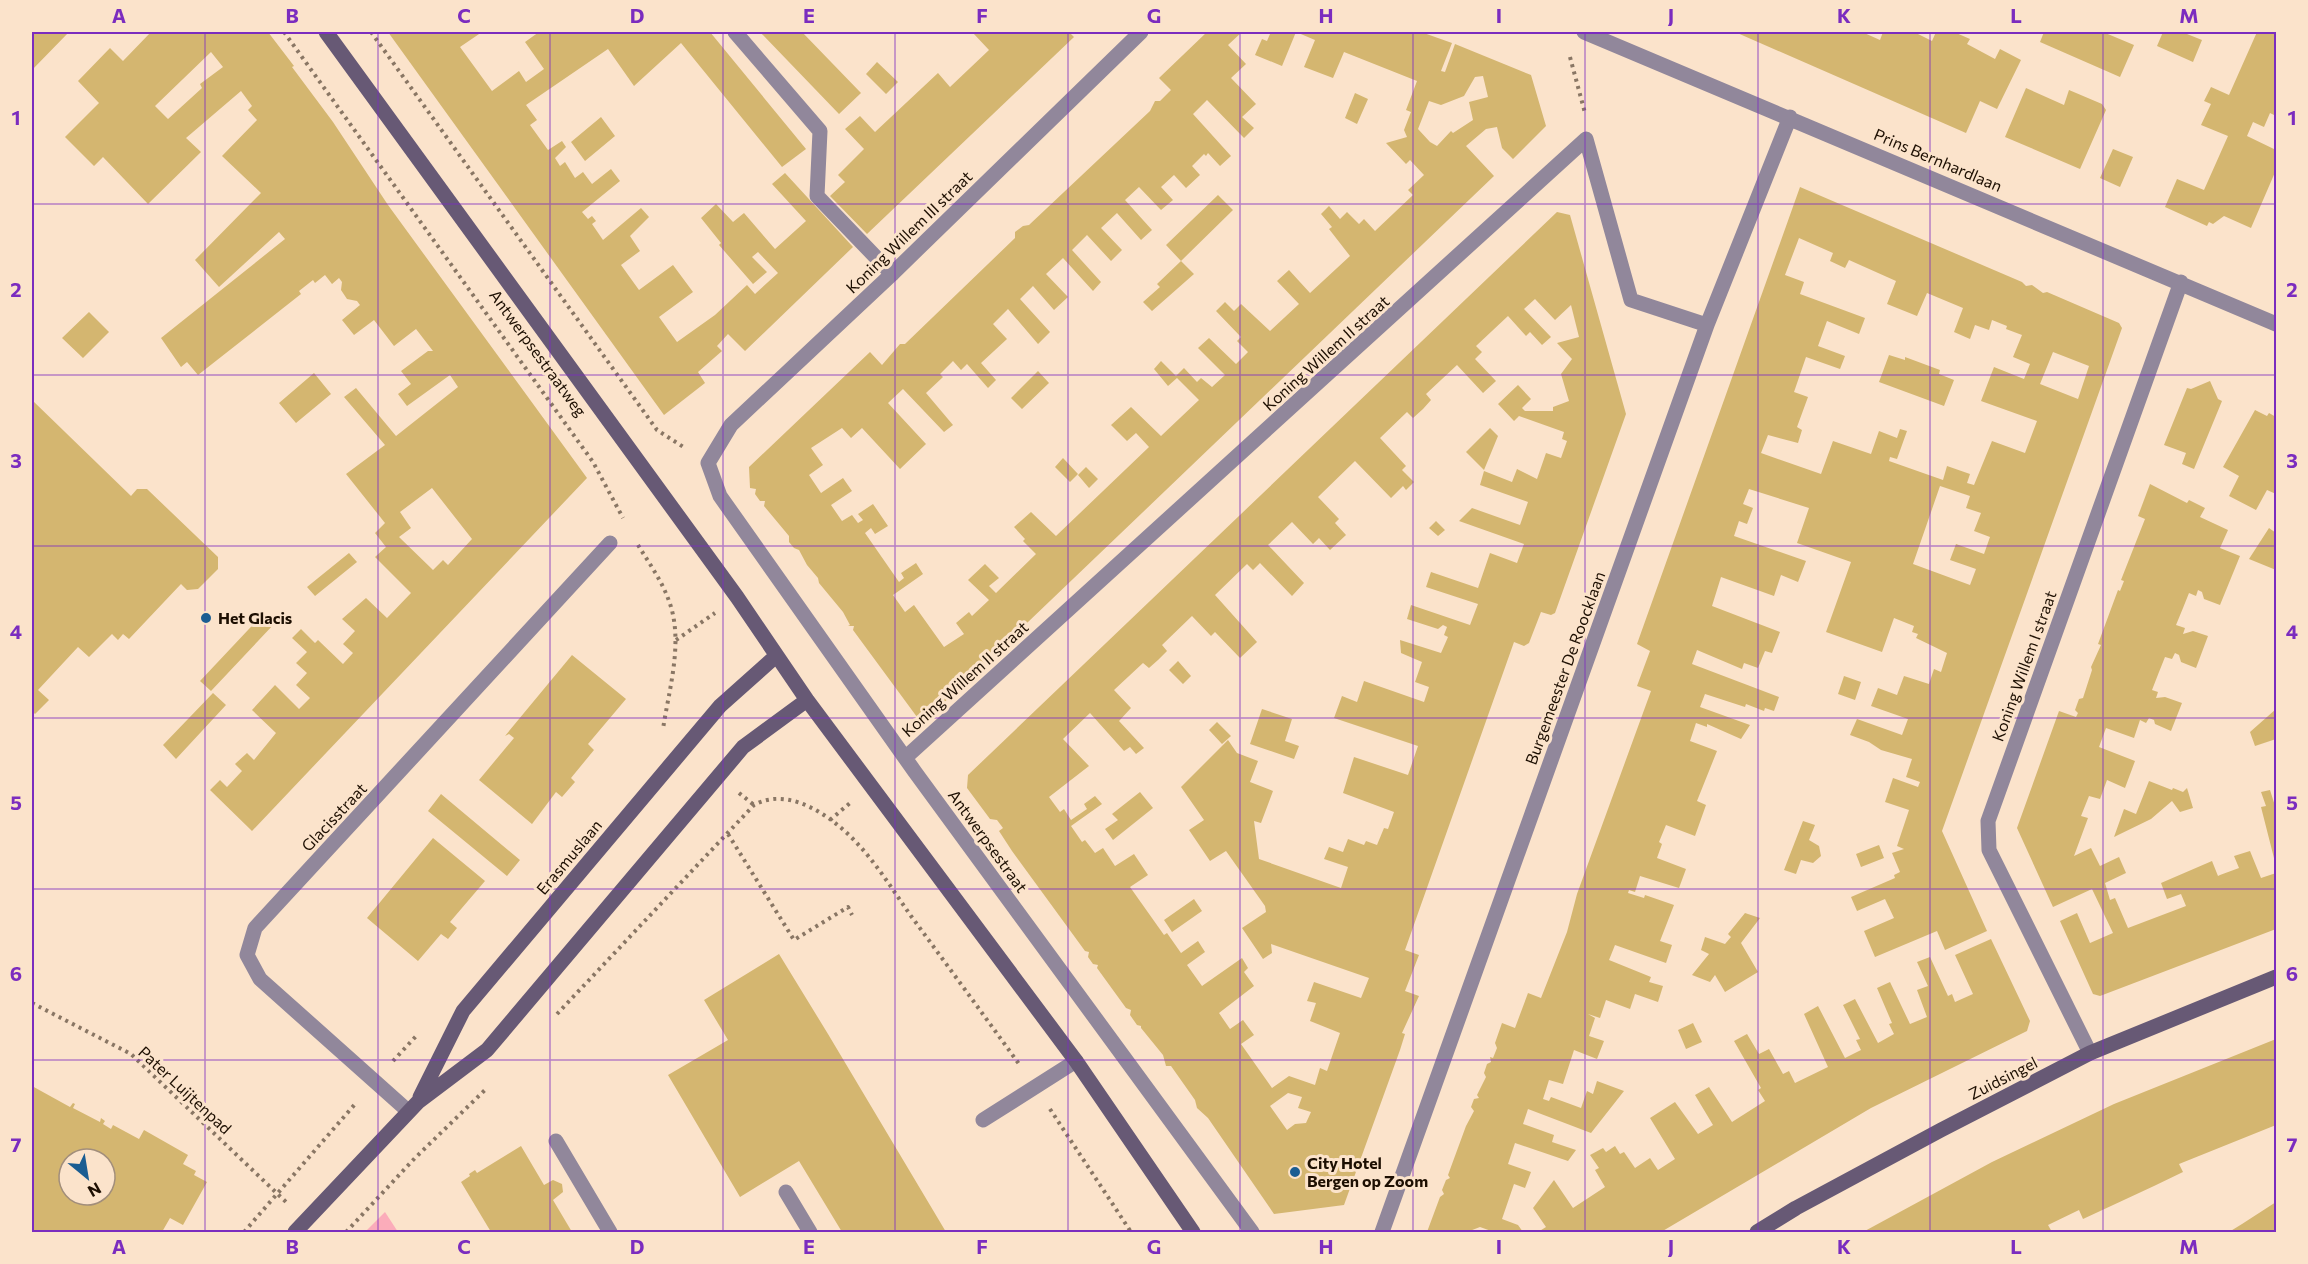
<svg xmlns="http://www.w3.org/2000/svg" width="2308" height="1264" viewBox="0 0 2308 1264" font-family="Commissioner,sans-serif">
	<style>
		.green { fill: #fbacba }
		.building { fill: #d4b670; fill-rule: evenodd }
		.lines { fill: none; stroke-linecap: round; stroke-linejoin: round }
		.path { stroke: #897664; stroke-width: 4; stroke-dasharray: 3 4.5; stroke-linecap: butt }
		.lane { stroke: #91879b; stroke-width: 15 }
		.street { stroke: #91879b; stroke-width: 15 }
		.secondary { stroke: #675975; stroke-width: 15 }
		.grid { fill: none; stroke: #7b2cbf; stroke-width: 1.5; stroke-opacity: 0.55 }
		.poi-dot { fill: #1a5d92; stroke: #fbe3cb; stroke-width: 2 }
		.labels { text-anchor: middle; stroke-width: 6; stroke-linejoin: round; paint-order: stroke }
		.street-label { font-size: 16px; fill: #1d0f02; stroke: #fbe3cb }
		.poi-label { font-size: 16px; font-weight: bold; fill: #1d0f02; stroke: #fbe3cb; text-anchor: start }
		.neatline { fill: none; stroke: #7b2cbf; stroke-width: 2 }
		.grid-label { font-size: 20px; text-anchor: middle; font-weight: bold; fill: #7b2cbf }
	</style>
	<rect width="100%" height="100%" fill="#fbe3cb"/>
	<path class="green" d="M385,1212L398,1232H365Z"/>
	<path class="building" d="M32,32H69L32,70Z
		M151,32H268L294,66L292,67L333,122L388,205L587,478L252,831L210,790L220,780L227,787L242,771L235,764L247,753L254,760L276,733L252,710L275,685L299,709L310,698L296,685L307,673L296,663L307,652L292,638L301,629L315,643L318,640L343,664L353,653L343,644L355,631L342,619L366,598L387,618L411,593L375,557L386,547L375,533L385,523L346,474L385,445L344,397L356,388L396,436L458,387L450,375L407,406L398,394L411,384L401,371L428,351H433L416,329L394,346L374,320L354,335L342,320L360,305L357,301L347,299L341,290L342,282L339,278L332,284L325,275L315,283L313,280L299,291L301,294L198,375L187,362L181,367L161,338L285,239L279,232L219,287L195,260L261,193L222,156L257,120L248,110L252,106L241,91L186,138L201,152L148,204L103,157L94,166L65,137L99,103L78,81L110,48L123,61ZM211,52L223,67L200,84L202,88L168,119L155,106ZM432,488L472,539L448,565L443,560L433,570L399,537L411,528L400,512Z
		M388,32H482L460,47L492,91L519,71L526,82L544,69L525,42L539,32H710L806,149L782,167L681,43L634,86L608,49L526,105L537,120L530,125L548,150L562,141L566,147L555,158L560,166L565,162L575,178L583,172L592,184L611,169L620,181L582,212L588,219L592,216L596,221L592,224L603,240L641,208L649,217L630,236L640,251L621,265L639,290L673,265L693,292L659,317L677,342L715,315L747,285L755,294L778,273L758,252L752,257L767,272L753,284L719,245L721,243L701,218L716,204L733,222L744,213L775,249L806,221L772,184L785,173L853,247L745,351L728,334L717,346L722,351L698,372L705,383L664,415Z
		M760,32H802L861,93L839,114Z
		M975,32H1069L1074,37L867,234L830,196L845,182L838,175L864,149L845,129L860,116L875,132L938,73L950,87L989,50L973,33Z
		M1207,32H1242L1228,45L1246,64L1231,78L1256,104L1242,117L1254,128L1244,138L1207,100L1193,114L1231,156L1220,166L1208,153L1206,156L1204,154L1192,166L1200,175L1186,188L1174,175L1161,187L1173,200L1161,210L1139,187L1125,200L1152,230L1141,240L1117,213L1101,228L1122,250L1111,261L1087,235L1072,250L1101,282L1093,291L1063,258L1046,274L1068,297L1054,310L1033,286L1020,299L1050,332L1038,344L1008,309L993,324L1007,339L981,363L996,380L988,388L967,364L961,370L953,361L940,374L943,377L926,393L953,425L944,432L903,389L888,403L926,444L900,469L862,428L851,438L842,428L811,448L823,465L809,475L821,493L843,478L852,491L831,505L842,521L852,515L858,523L863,520L858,514L873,504L888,526L875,534L871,528L865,533L899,582L904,578L901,573L916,563L923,574L893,595L905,612L914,605L944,647L964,634L956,623L969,612L972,616L989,600L968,580L985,564L999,578L989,586L996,593L1036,554L1023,541L1025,539L1014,527L1022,520L1031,512L1056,536L1149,447L1136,433L1127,441L1111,425L1131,407L1161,436L1199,400L1177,378L1168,386L1154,369L1161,361L1176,376L1184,368L1197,382L1201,378L1212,387L1225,375L1198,348L1209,338L1236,364L1248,352L1237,341L1241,337L1216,311L1225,302L1234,311L1241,304L1270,331L1299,304L1277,281L1289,270L1310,293L1350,256L1329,229L1332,227L1321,214L1329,206L1340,219L1347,212L1359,224L1364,219L1375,231L1413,195L1408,190L1424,175L1410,160L1406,164L1386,143L1407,137L1404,130L1411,112L1406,110L1417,81L1344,52L1333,78L1304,67L1315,40L1296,32L1282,66L1255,55L1262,39L1267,41L1270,34L1265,32H1421L1452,43L1441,71L1445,72L1455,44L1531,75L1546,126L1513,159L1502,148L1497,127L1486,129L1466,146L1494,176L931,715L917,717L853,630L854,626H848L850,625L843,612L819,583L818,578L807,565L799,550L794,548L789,542V536L764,506L765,501H760L755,494L756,489L750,488L749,467L870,352L882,365L900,344H905L1015,238V232L1023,226L1029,225L1150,111L1155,101H1160L1171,90L1159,78ZM1483,76L1488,97L1469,102L1473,120L1453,133L1451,131L1437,146L1430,142L1418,129L1429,101L1441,105L1464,96L1475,77Z
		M1735,32H1862L1880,40L1883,32H1914L1932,41L1936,32H1954L1970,39L1967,44L1995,59L2000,49L2021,60L1997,109L1980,101L1966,133Z
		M2044,32H2103L2134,45L2120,77L2040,42Z
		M2163,32H2182L2202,40L2193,62L2157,46Z
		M2257,32H2276V116L2270,113L2264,127L2253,122L2247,136L2276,150V170L2251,228L2224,216L2213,224L2209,222L2207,226L2165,207L2177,179L2204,190L2228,136L2201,125L2211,104L2204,101L2211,87L2229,95Z
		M877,62L898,82L886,94L866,74Z
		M2026,88L2064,105L2069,90L2102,104L2106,110L2080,169L2005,137Z
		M1355,93L1368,99L1357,124L1345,118Z
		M601,117L615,136L585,161L571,142Z
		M2113,149L2133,157L2120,187L2100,178Z
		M1800,187L2022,282L2026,286L2032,285L2043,293L2047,292L2119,323L2122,328L1942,831L1987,931L1945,950L1937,931L1875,957L1864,931L1894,918L1885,899L1857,911L1851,897L1895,878L1894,875L1900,872L1892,853L1904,849L1897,846L1909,810L1885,802L1893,778L1918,787L1920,782L1906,777L1912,759L1881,750L1869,742L1850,735L1857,719L1902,735L1908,719L1871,706L1878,688L1897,695L1904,676L1929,684L1934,669L1941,672L1947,653L1916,638L1918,634L1912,632L1914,626L1894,618L1882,652L1826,632L1851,562L1797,543L1809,508L1749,489L1743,504L1753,508L1747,524L1739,521L1734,536L1806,561L1798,582L1781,575L1774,596L1721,577L1712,606L1780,632L1772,653L1765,651L1758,668L1744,663L1742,669L1697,650L1692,664L1779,697L1774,711L1765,708L1764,711L1746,704L1745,707L1705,694L1700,707L1750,725L1741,739L1707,724V727L1696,723L1690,741L1717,751L1697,801L1706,805L1695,836L1666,825L1659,842L1662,844L1657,858L1686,869L1679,888L1640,876L1635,892L1629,890L1628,893L1644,898L1645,895L1674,905L1660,941L1672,945L1666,963L1615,945L1609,960L1651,977L1649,982L1663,986L1658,1002L1635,994L1630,1009L1606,1000L1600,1018L1588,1014L1595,1018L1589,1036L1604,1041L1597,1059L1574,1050L1563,1084L1549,1080L1543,1099L1549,1101L1551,1097L1581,1108L1587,1091L1593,1094L1597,1081L1624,1091L1591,1133L1528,1109L1523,1124L1554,1135L1552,1142L1576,1150L1568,1161L1515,1143L1508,1164L1531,1172L1525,1188L1514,1184L1502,1219L1518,1225L1523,1232H1494L1480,1227L1467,1232H1427L1440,1197L1444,1194L1442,1190L1446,1180L1450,1178L1448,1175L1466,1126L1474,1111L1471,1107L1474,1099L1479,1098L1477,1095L1486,1077L1484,1073L1487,1064L1491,1062L1490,1057L1493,1058L1497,1048L1495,1043L1502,1023L1515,1028L1528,993L1541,998L1567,932L1577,894L1651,691L1637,686L1650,651L1637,644ZM1799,238L1833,253L1830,261L1845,268L1849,260L1896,281L1887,304L1917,316L1927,293L1963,308L1954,332L1970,339L1975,325L1989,330L1992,320L2007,326L2006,329L2022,335L2013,357L2030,364L2024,379L1994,367L1981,401L2037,421L2025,453L1992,441L1974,485L1967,483L1970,474L1947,466L1943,480L1889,461L1890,457L1897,459L1907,431L1900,429L1897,438L1879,431L1871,454L1833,441L1821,474L1761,453L1768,435L1798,443L1802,430L1797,427L1808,397L1794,392L1806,357L1840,369L1845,356L1818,346L1827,321L1859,334L1865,318L1800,294L1804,282L1785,275ZM2053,352L2089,366L2078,399L2040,384ZM1940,486L1970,496L1966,508L1981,513L1974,531L1990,537L1984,554L1956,544L1950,560L1976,569L1970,585L1913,564Z
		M1218,195L1233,210L1181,261L1194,274L1152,311L1143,302L1160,287L1157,284L1181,261L1166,245Z
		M1557,212L1570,215L1626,414L1555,613L1551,615L1541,612L1529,643L1524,646L1514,642L1405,950L1419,955L1405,991L1419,996L1402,1033L1405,1034L1400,1050L1344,1205L1274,1214L1208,1118L1197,1108L1195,1100L1171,1066H1166L1163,1055L1141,1028V1026L1137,1025L1130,1015L1131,1010L1126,1008L1097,968L1098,965L1093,964L1088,957L1089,952L1085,951L1012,851L999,831L1003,828L997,820L990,819L967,788L968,775ZM1535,299L1555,320L1571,305L1579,337L1557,343L1572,359L1561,374L1569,401L1553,407V411H1525L1522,408L1531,399L1518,385L1498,404L1514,421L1519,416L1564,432L1562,439L1567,441L1561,458L1546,453L1537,479L1517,469L1512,482L1484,471L1480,485L1528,502L1520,525L1472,508L1459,521L1524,544L1517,563L1490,553L1478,588L1431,572L1426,587L1478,604L1470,625L1411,605L1407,619L1438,629L1443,625L1447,627L1444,635L1448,637L1441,653L1400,640L1401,653L1422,662L1415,682L1429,687L1424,702L1364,681L1357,702L1342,696L1334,718L1418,746L1408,775L1354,757L1343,793L1394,812L1388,829L1384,828L1377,845L1366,841L1364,845L1348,839L1343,852L1329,847L1324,859L1348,867L1341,888L1259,859L1254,821L1261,823L1273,791L1250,782L1258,761L1237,753L1228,740L1181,787L1204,820L1189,830L1210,861L1226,851L1265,906L1266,912L1242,928L1263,959L1272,953L1271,944L1369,978L1361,998L1314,982L1307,1001L1316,1003L1310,1021L1340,1033L1327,1071L1320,1068L1315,1085L1289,1076L1272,1088L1241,1044L1254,1035L1243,1020L1230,1029L1219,1013L1254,986L1244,972L1248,968L1242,958L1202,986L1187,965L1205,952L1198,941L1181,953L1167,933L1164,935L1130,887L1148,875L1134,854L1115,866L1103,848L1095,853L1085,840L1082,842L1071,826L1102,804L1095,796L1084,804L1087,809L1071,820L1064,809L1060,812L1049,797L1089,766L1063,739L1090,713L1124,751L1130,747L1136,754L1144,748L1119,721L1131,708L1114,690L1143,663L1149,668L1158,660L1167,651L1162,645L1192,616L1211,636L1215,632L1240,658L1257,642L1215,595L1247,564L1253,570L1260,563L1292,596L1304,583L1268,545L1292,522L1313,544L1319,538L1330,550L1346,535L1335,523L1339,519L1318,497L1355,461L1391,498L1403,486L1406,490L1414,482L1402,470L1406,466L1380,438L1407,412L1413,418L1423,409L1431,400L1426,394L1457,365L1483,393L1496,381L1475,359L1482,352L1476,346L1508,316L1526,336L1530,332L1542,345L1551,337L1524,309ZM1288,1093L1302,1097L1298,1108L1311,1112L1306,1123L1295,1124L1287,1130L1270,1106Z
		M89,312L109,332L83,358L62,338Z
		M1889,355L1905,360V357L1940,370L1939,374L1954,380L1944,406L1879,382Z
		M1038,371L1049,383L1022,409L1011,398Z
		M314,373L331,394L296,423L279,403Z
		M2210,381L2218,399L2222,401L2194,469L2182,464L2186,453L2164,445L2187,388L2191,389Z
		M32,400L131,496L137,489H147L218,557V569L198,589L187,590L181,584L129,639L123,634L118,640L112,634L89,657L78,647L38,690L49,700L35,714L32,711Z
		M2255,410L2267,416L2269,413L2276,417V494L2267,490L2256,510L2229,496L2239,476L2223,467Z
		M1490,428L1498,436L1484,470L1466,452Z
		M1063,458L1078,474L1070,482L1055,467Z
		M1086,467L1098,479L1089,488L1078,475Z
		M2150,484L2187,503L2189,500L2205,508L2200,517L2228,530L2220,548L2240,556L2220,605L2204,599L2202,592L2198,590L2196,596L2189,593L2183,608L2176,625L2185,628L2183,634L2193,631L2208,636L2196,668L2181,662L2179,655L2175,653L2172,659L2165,657L2159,672L2152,690L2158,692L2156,698L2165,697L2182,703L2171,731L2155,724L2154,720L2149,718L2146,723L2140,720L2134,738L2106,728L2099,747L2135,761L2125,788L2107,780L2100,799L2089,796L2081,816L2088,818L2074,856L2091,848L2100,866L2119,857L2126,873L2105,883L2110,900L2115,898L2128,928L2186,906L2181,894L2167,899L2161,883L2212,861L2218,876L2220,875L2239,868L2234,856L2250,851L2261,878L2276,873V929L2100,996L2093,994L2060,921L2077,913L2090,943L2113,933L2092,889L2053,907L2017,828L2059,711L2076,717L2078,713L2075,710L2079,699L2083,698L2092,670L2091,667L2101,645L2098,644L2118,590L2120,591L2124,581L2121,580L2145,519L2138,516Z
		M1436,521L1445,530L1438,536L1429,528Z
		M2269,528L2276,533V570L2249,559Z
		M349,553L357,562L315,596L307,587Z
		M264,613L275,623L211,691L200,681Z
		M572,655L626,699L588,744L594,750L571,778L575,782L562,797L556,792L532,824L479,780L514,738L509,734L505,736Z
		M1178,661L1191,676L1183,684L1169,670Z
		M1844,676L1861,682L1855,700L1838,694Z
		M213,693L226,705L176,759L163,745Z
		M1262,709L1292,719L1285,741L1299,746L1294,759L1250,744Z
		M2276,709V739L2255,746L2250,732Z
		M1217,722L1231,736L1222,744L1209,730Z
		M2149,781L2172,790L2173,788L2183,792L2187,788L2193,808L2180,812L2172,801L2151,819L2114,837L2124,809L2136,814Z
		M2270,790L2276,809V866L2261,807L2266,806L2261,792Z
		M1140,792L1153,808L1113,840L1105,829L1118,820L1112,814Z
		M441,794L520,860L507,876L428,811Z
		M1803,821L1815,825L1809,840L1819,846L1821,856L1813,863L1801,860L1796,874L1784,870Z
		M433,838L485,881L450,922L457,928L448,939L441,934L418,961L367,918Z
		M1879,845L1884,858L1861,867L1856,854Z
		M1194,899L1202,911L1172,932L1164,920Z
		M1745,913L1760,918L1741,943L1758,972L1725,992L1715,975L1710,982L1692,975L1709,954L1701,950L1705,937L1725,944L1731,937L1728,934Z
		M1991,939L2030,1021L2027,1031L1871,1108L1661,1232H1538L1546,1227L1533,1208L1554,1180L1573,1208L1605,1187L1595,1170L1599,1168L1590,1155L1603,1148L1606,1152L1615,1146L1620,1154L1624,1152L1635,1168L1650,1158L1658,1170L1675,1159L1650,1118L1675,1102L1698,1134L1713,1125L1695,1095L1709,1087L1732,1122L1765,1101L1758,1090L1761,1088L1734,1041L1747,1034L1759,1054L1769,1049L1783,1074L1789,1071L1795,1083L1828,1067L1804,1014L1818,1006L1845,1058L1861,1050L1856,1040L1860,1039L1843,1005L1855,999L1878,1043L1894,1034L1889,1024L1892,1023L1877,988L1890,982L1910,1024L1927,1017L1917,990L1928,986L1917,962L1930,957L1948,996L1952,994L1955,1002L1973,994L1955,955Z
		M779,954L828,1034L946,1232H842L799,1161L740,1197L668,1075L728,1040L704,1000Z
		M1693,1023L1702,1042L1686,1049L1678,1030Z
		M2276,1039V1125L2179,1164L2183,1172L2154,1186L2083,1219L2079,1210L2048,1225L2052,1232H1863L1992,1162L2114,1104Z
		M32,1086L70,1107L73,1103L75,1104L73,1108L100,1122L101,1118L105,1121L103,1124L111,1129L113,1125L139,1139L144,1130L188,1155L183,1164L196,1171L194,1175L207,1182L183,1225L170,1218L162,1232H32ZM69,1159H105V1195H69Z
		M521,1146L544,1185L553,1180L562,1184L563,1192L553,1200L572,1232H491L461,1182L470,1176L469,1174L475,1170L477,1173Z
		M2276,1202V1232H2229L2242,1224Z"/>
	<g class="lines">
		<path class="path" d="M284,32L593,462L623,518
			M371,32L657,430L685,448
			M1570,57L1585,113
			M638,545C649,563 662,581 669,601C684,641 669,689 663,729
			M676,640L715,613
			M739,793L754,805
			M830,820L850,803
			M728,834L794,940L848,907L852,915
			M32,1003L131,1054L286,1202
			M557,1014L754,805C783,789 816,807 840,827C869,851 890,886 911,916C947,965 983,1014 1019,1064
			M393,1061L418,1034
			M1050,1109L1131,1232
			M244,1232L356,1103
			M346,1232L415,1158L486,1089"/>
		<path class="lane" d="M735,32L820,131L817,196L892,274
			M983,1120L1076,1061
			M556,1141L610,1232
			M786,1192L810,1232"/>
		<path class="street" d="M1141,32L892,274L731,425L708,463L720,496L915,772L1252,1232
			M1584,32L2276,324
			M905,758L1586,139L1631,300L1707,325
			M2090,1053L1989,850L1988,821L2181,282
			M408,1111L260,979L247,955L255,928L610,543
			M1382,1232L1707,325L1790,117"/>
		<path class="secondary" d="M326,32L737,597L807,700L1076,1061L1193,1232
			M420,1097L463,1011L720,706L776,656
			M295,1232L418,1102L487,1050L743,747L807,700
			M1757,1232L1796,1208L1941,1130L2090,1053L2276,977"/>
	</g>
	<path class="grid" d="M205,32V1232M378,32V1232M550,32V1232M723,32V1232M895,32V1232M1068,32V1232M1240,32V1232M1413,32V1232M1585,32V1232M1758,32V1232M1930,32V1232M2103,32V1232M32,204H2276M32,375H2276M32,546H2276M32,718H2276M32,889H2276M32,1060H2276"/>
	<g class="poi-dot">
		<circle cx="206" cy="618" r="6"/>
		<circle cx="1295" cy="1172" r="6"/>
	</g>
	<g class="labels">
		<g class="street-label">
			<text transform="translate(1938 160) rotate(23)" y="6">Prins Bernhardlaan</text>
			<text transform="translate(909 232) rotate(-44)" y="6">Koning Willem III straat</text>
			<text transform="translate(538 353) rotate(54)" y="6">Antwerpsestraatweg</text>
			<text transform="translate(1326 353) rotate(-42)" y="6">Koning Willem II straat</text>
			<text transform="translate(2024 666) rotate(-70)" y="6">Koning Willem I straat</text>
			<text transform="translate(1565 668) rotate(-70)" y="6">Burgemeester De Roocklaan</text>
			<text transform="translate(965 679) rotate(-42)" y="6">Koning Willem II straat</text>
			<text transform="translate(334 817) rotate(-47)" y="6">Glacisstraat</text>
			<text transform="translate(988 841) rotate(54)" y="6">Antwerpsestraat</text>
			<text transform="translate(569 857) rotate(-50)" y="6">Erasmuslaan</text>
			<text transform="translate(2003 1078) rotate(-27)" y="6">Zuidsingel</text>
			<text transform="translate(185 1090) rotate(43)" y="6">Pater Luijtenpad</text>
		</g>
		<g class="poi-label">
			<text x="218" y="624">Het Glacis</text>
			<text x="1307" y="1169">City Hotel<tspan x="1307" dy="18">Bergen op Zoom</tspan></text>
		</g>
	</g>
	<rect width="2308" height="1264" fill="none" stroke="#fbe3cb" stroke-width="66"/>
	<g transform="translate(87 1177) rotate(150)"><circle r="28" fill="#fbe3cb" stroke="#a28e7b" stroke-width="1.5"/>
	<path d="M0-4.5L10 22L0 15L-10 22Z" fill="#1a5d92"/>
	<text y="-9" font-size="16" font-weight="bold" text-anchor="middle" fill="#1d0f02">N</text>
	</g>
	<rect x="33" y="33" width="2242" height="1198" class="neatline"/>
	<g class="grid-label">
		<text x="119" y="23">A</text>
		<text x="292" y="23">B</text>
		<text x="464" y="23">C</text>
		<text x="637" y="23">D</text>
		<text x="809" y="23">E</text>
		<text x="982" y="23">F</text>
		<text x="1154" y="23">G</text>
		<text x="1326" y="23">H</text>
		<text x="1499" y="23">I</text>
		<text x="1671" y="23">J</text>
		<text x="1844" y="23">K</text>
		<text x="2016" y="23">L</text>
		<text x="2189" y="23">M</text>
		<text x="16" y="125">1</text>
		<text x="2292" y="125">1</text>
		<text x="16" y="297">2</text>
		<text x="2292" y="297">2</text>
		<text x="16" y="468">3</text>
		<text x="2292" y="468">3</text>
		<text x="16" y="639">4</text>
		<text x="2292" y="639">4</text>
		<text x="16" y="810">5</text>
		<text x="2292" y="810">5</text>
		<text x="16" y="981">6</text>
		<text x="2292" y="981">6</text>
		<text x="16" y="1152">7</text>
		<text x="2292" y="1152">7</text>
		<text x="119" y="1254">A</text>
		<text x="292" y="1254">B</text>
		<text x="464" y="1254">C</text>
		<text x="637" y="1254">D</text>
		<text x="809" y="1254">E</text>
		<text x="982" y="1254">F</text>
		<text x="1154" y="1254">G</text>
		<text x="1326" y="1254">H</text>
		<text x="1499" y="1254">I</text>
		<text x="1671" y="1254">J</text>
		<text x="1844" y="1254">K</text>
		<text x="2016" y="1254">L</text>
		<text x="2189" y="1254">M</text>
	</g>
</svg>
